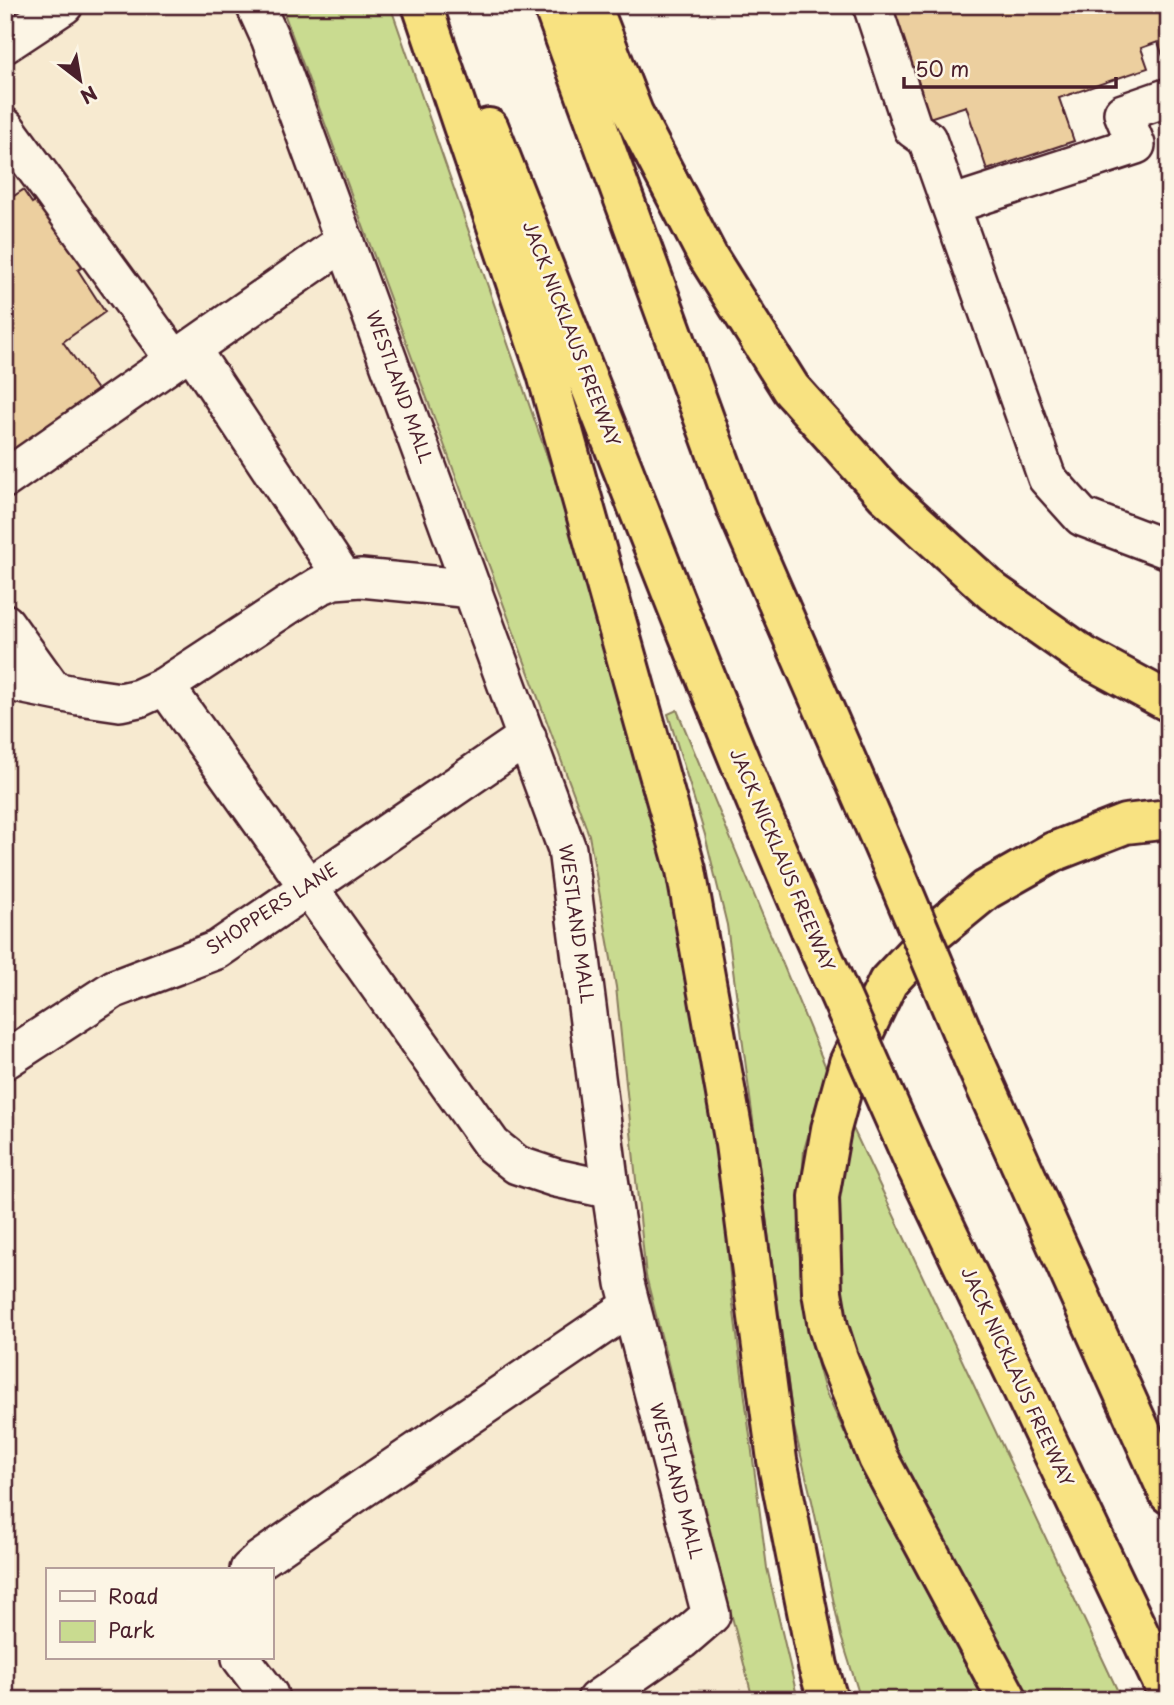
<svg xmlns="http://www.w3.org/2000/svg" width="1174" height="1705" viewBox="0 0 1174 1705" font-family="'Playpen Sans',sans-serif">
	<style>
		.built { fill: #f7ead0; fill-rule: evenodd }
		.green { fill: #c9db90; stroke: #8a7d5e; stroke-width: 2 }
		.building { fill: #eccf9f; stroke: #4a1f2b; stroke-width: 2 }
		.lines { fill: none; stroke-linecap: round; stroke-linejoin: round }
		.minor-casing { stroke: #4a1f2b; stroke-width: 42 }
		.highway-casing { stroke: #4a1f2b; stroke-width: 44 }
		.minor { stroke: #fcf5e5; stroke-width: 37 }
		.highway { stroke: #f8e281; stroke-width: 38 }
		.highway-bridge-casing { stroke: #4a1f2b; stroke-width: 44; stroke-linecap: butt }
		.highway-bridge { stroke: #f8e281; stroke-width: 38 }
		.labels { text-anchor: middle; stroke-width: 5; stroke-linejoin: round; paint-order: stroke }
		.street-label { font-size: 18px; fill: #4a1f2b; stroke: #fcf5e5 }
	</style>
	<rect width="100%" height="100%" fill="#fcf5e5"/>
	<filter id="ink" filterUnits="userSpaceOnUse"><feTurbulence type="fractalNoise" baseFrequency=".0143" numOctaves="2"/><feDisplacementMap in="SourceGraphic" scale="14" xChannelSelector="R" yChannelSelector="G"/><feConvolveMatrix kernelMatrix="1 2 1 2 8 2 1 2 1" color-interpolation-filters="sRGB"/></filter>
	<g filter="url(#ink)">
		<path class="built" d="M9,5H281L589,835L616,987L646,1276L753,1700H5V8ZM47,1570H271V1658H47Z"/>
		<path class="green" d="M281,5H390L594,591L680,888L711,1063L732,1297L767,1568L798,1700H753L646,1276L616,987L589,835Z
			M677,710L827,1070L804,1150L798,1239L808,1329L825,1391L870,1486L984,1700H861L841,1636L812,1501L794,1427L727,925L705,835L668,714Z
			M849,1120L1122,1700H1030L889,1449L853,1355L833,1264V1196Z"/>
		<path class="building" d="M885,5H1169V64L1166,65L1158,42L1141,48L1148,68L1059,98L1074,141L987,170L966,106L923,120Z
			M23,190L32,203L38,199L84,266L78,270L105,312L63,342L100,394L5,458V202Z"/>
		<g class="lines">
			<defs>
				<path id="minor" d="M255,5L270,38L567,849L609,1179L625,1283L711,1615L682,1640L596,1700
					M872,5L913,129L927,139L1047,478L1082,517L1169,550
					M5,44L64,5
					M5,127L175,360
					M951,205L1136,145L1123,113L1169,97
					M191,349L344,579
					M5,479L345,241
					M473,589L361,578L334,580L319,586L290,604L165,686L492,1145L517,1165L556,1178L611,1190
					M5,623L53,690
					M5,681L79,696L120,702L139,698L165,686
					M5,1060L114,989L217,950L527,737
					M249,1570L260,1560L353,1495L631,1306
					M241,1658L269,1695L270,1700"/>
				<path id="highway" d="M422,5L547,374L686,870L735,1144L777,1460L818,1666L828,1700
					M553,5L737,509L891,863
					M591,5L633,113L708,257L791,389L886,495L993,592L1084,656L1169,702
					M489,128C595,395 696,664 810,928
					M973,1058L1169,1494
					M916,1166L1169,1696
					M1008,1700L878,1458L838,1358L828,1327L822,1292L819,1197L831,1129L849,1063L888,982L936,931L986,890L1053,852L1125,824L1169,819"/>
			</defs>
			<use href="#minor" class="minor-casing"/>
			<use href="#highway" class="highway-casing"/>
			<use href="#minor" class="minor"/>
			<use href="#highway" class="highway"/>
			<defs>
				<path id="highway-bridge" d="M891,863L973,1058
					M810,928L916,1166"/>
			</defs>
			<use href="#highway-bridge" class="highway-bridge-casing"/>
			<use href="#highway-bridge" class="highway-bridge"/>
		</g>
	</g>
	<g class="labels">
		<g class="street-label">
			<text transform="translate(571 334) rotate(69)" y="6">JACK NICKLAUS FREEWAY</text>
			<text transform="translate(399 387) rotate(70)" y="6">WESTLAND MALL</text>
			<text transform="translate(782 860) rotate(67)" y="6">JACK NICKLAUS FREEWAY</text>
			<text transform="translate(272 909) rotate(-33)" y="6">SHOPPERS LANE</text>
			<text transform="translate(576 924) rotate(82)" y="6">WESTLAND MALL</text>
			<text transform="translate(1017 1377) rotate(65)" y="6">JACK NICKLAUS FREEWAY</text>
			<text transform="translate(676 1481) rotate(75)" y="6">WESTLAND MALL</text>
		</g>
	</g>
	<rect width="1174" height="1705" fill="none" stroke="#fcf5e5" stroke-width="28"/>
	<rect x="14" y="14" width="1146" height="1677" fill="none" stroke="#4a1f2b" stroke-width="2.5" filter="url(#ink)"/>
	<rect x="46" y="1568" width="228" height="91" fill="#fcf5e5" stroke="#b59f9b" stroke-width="2"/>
	<rect x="60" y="1591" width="35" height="10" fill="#fcf5e5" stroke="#b59f9b" stroke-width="2"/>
	<text x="108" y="1604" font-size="21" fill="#4a1f2b">Road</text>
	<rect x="60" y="1621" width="35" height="21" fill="#c9db90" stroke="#b59f9b" stroke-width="2"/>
	<text x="108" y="1638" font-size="21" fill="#4a1f2b">Park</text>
	<g transform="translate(80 80) rotate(149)" stroke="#fcf5e5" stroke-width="5" paint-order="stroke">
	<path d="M0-5L12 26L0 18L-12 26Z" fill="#4a1f2b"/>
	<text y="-10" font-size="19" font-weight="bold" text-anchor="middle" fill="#4a1f2b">N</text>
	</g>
	<path d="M904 77v10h212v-10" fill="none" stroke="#4a1f2b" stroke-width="3.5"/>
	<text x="915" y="77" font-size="21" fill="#4a1f2b" stroke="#fcf5e5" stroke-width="5" paint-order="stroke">50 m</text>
</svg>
